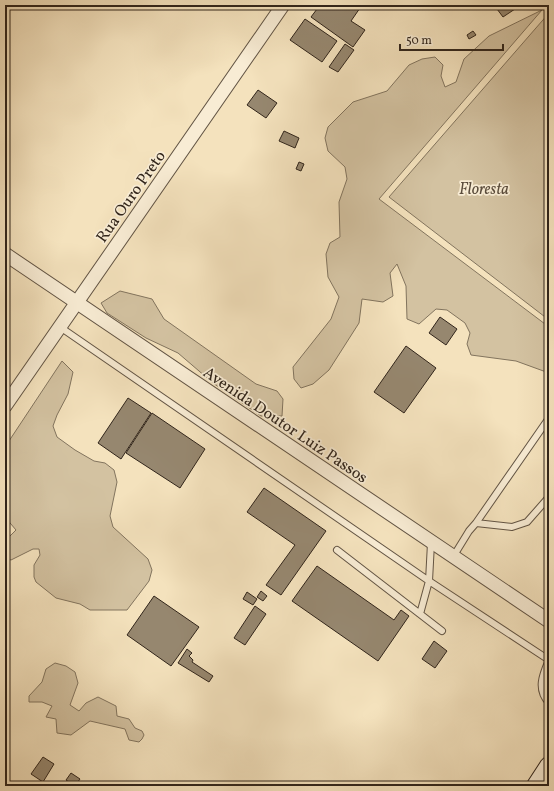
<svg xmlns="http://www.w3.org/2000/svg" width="554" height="791" viewBox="0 0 554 791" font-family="Vollkorn,serif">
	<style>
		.green { fill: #d3c2a1; stroke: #82745e }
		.building { fill: #96876f; stroke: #31251b }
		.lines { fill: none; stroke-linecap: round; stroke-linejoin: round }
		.lane-casing { stroke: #625444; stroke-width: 8 }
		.street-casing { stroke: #625444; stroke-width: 15 }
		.secondary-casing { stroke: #31251b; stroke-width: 20 }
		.lane { stroke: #f8ecd4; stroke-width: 6 }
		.street { stroke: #f8ecd4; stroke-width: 13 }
		.secondary { stroke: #f8ecd4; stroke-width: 18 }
		.labels { text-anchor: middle; stroke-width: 3.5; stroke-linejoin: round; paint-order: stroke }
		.park-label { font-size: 16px; font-style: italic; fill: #5a4c3c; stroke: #f8ecd4 }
		.street-label { font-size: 16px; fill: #31251b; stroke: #f8ecd4 }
	</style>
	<rect width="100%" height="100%" fill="#f4e2bd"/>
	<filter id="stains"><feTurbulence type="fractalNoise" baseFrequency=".005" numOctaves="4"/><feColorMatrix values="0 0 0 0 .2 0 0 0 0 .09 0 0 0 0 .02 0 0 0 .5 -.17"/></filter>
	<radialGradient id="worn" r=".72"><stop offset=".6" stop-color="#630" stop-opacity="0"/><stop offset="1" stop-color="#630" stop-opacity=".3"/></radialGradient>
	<path class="green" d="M542,10L379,199L549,327V373L516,361L471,355L467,344L470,333L465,323L447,310L436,309L419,324L407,319L406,286L397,264L390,273L393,296L383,302L362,299L359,323L329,370L313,384L301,388L294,379L293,367L331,319L339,297L328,277L326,254L330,243L340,237L339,202L347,179L345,167L328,151L325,138L328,127L353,102L387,91L409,65L422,59L435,57L443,65L441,76L445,87L456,82L464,59L489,36Z
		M549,13V320L389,197Z
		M120,291L152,299L164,319L256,384L277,391L283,399L282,416H261L213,383L178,353L146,338L107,313L101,303Z
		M62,361L73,372L68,394L57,415L53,426L57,437L75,450L94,461L105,463L114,470L117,482L110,516L113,527L148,559L152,570L149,581L127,610H90L80,604L56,598L36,582L34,577V565L40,555L39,549H33L11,560L5,558V541L16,530L5,517V447Z
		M55,663L66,666L75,672L78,683L70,705L79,711L86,703L98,697L116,706L117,716L129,719L135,728L142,731L144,735L142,739L139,742L129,740L125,729L90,721L71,735L57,733L56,719L46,717L52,706L42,702H29V696L42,682L46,669Z"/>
	<path class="building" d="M320,5H326L333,9L336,5H356L360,8L351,21L365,30L353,47L311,17Z
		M494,5H512L515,9L503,17Z
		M305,19L337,41L322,62L290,40Z
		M473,31L476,35L469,39L467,35Z
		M345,44L354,50L338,72L329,67Z
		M258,90L277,103L266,118L247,105Z
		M284,131L299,138L295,148L279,141Z
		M299,162L304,164L301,171L296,169Z
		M440,317L457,329L446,345L429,333Z
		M406,346L436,368L404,413L374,392Z
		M128,398L151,413L121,459L98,443Z
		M152,413L205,449L180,488L126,453Z
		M264,488L326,531L281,595L266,585L295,545L247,512Z
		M317,566L394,620L401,610L409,616L378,661L292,601Z
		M261,591L267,596L263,601L257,597Z
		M247,592L257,599L253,605L243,599Z
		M154,596L199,627L171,666L127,635Z
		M255,606L266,614L245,645L234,638Z
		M434,641L447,651L435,668L422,659Z
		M187,649L192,653L189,656L193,660L192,662L213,676L209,682L178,663Z
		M43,757L54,764L43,782L31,774Z
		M71,773L80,779L75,786L66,780Z
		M39,781L46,786H36Z"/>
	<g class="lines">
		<defs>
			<path id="lane" d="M60,327L429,581L549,660
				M476,523L512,527L527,522L549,497
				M337,550L442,631
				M453,557L469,531L476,523L549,418
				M420,614L429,581L431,543
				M549,660C543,674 536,689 549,703"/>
			<path id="street" d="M5,254L549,621
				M5,406L283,5"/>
			<path id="secondary" d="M536,786L549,766"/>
		</defs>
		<use href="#lane" class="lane-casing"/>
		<use href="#street" class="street-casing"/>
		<use href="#secondary" class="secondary-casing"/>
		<use href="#lane" class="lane"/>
		<use href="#street" class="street"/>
		<use href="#secondary" class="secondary"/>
	</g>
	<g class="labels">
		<g class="park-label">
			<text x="484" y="194">Floresta</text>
		</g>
		<g class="street-label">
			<text transform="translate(130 196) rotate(-55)" y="6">Rua Ouro Preto</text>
			<text transform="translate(286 424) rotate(34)" y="6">Avenida Doutor Luiz Passos</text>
		</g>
	</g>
	<rect width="554" height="791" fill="none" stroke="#f4e2bd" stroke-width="20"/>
	<rect x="6" y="6" width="542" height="779" fill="none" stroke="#31251b" stroke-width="2"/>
	<rect x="10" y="10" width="534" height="771" fill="none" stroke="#31251b"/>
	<path d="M400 44v6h103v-6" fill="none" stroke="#31251b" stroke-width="2"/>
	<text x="406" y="44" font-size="12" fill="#31251b" stroke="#f8ecd4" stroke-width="3" paint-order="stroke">50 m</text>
	<rect width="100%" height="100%" filter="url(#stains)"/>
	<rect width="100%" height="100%" fill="url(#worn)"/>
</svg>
